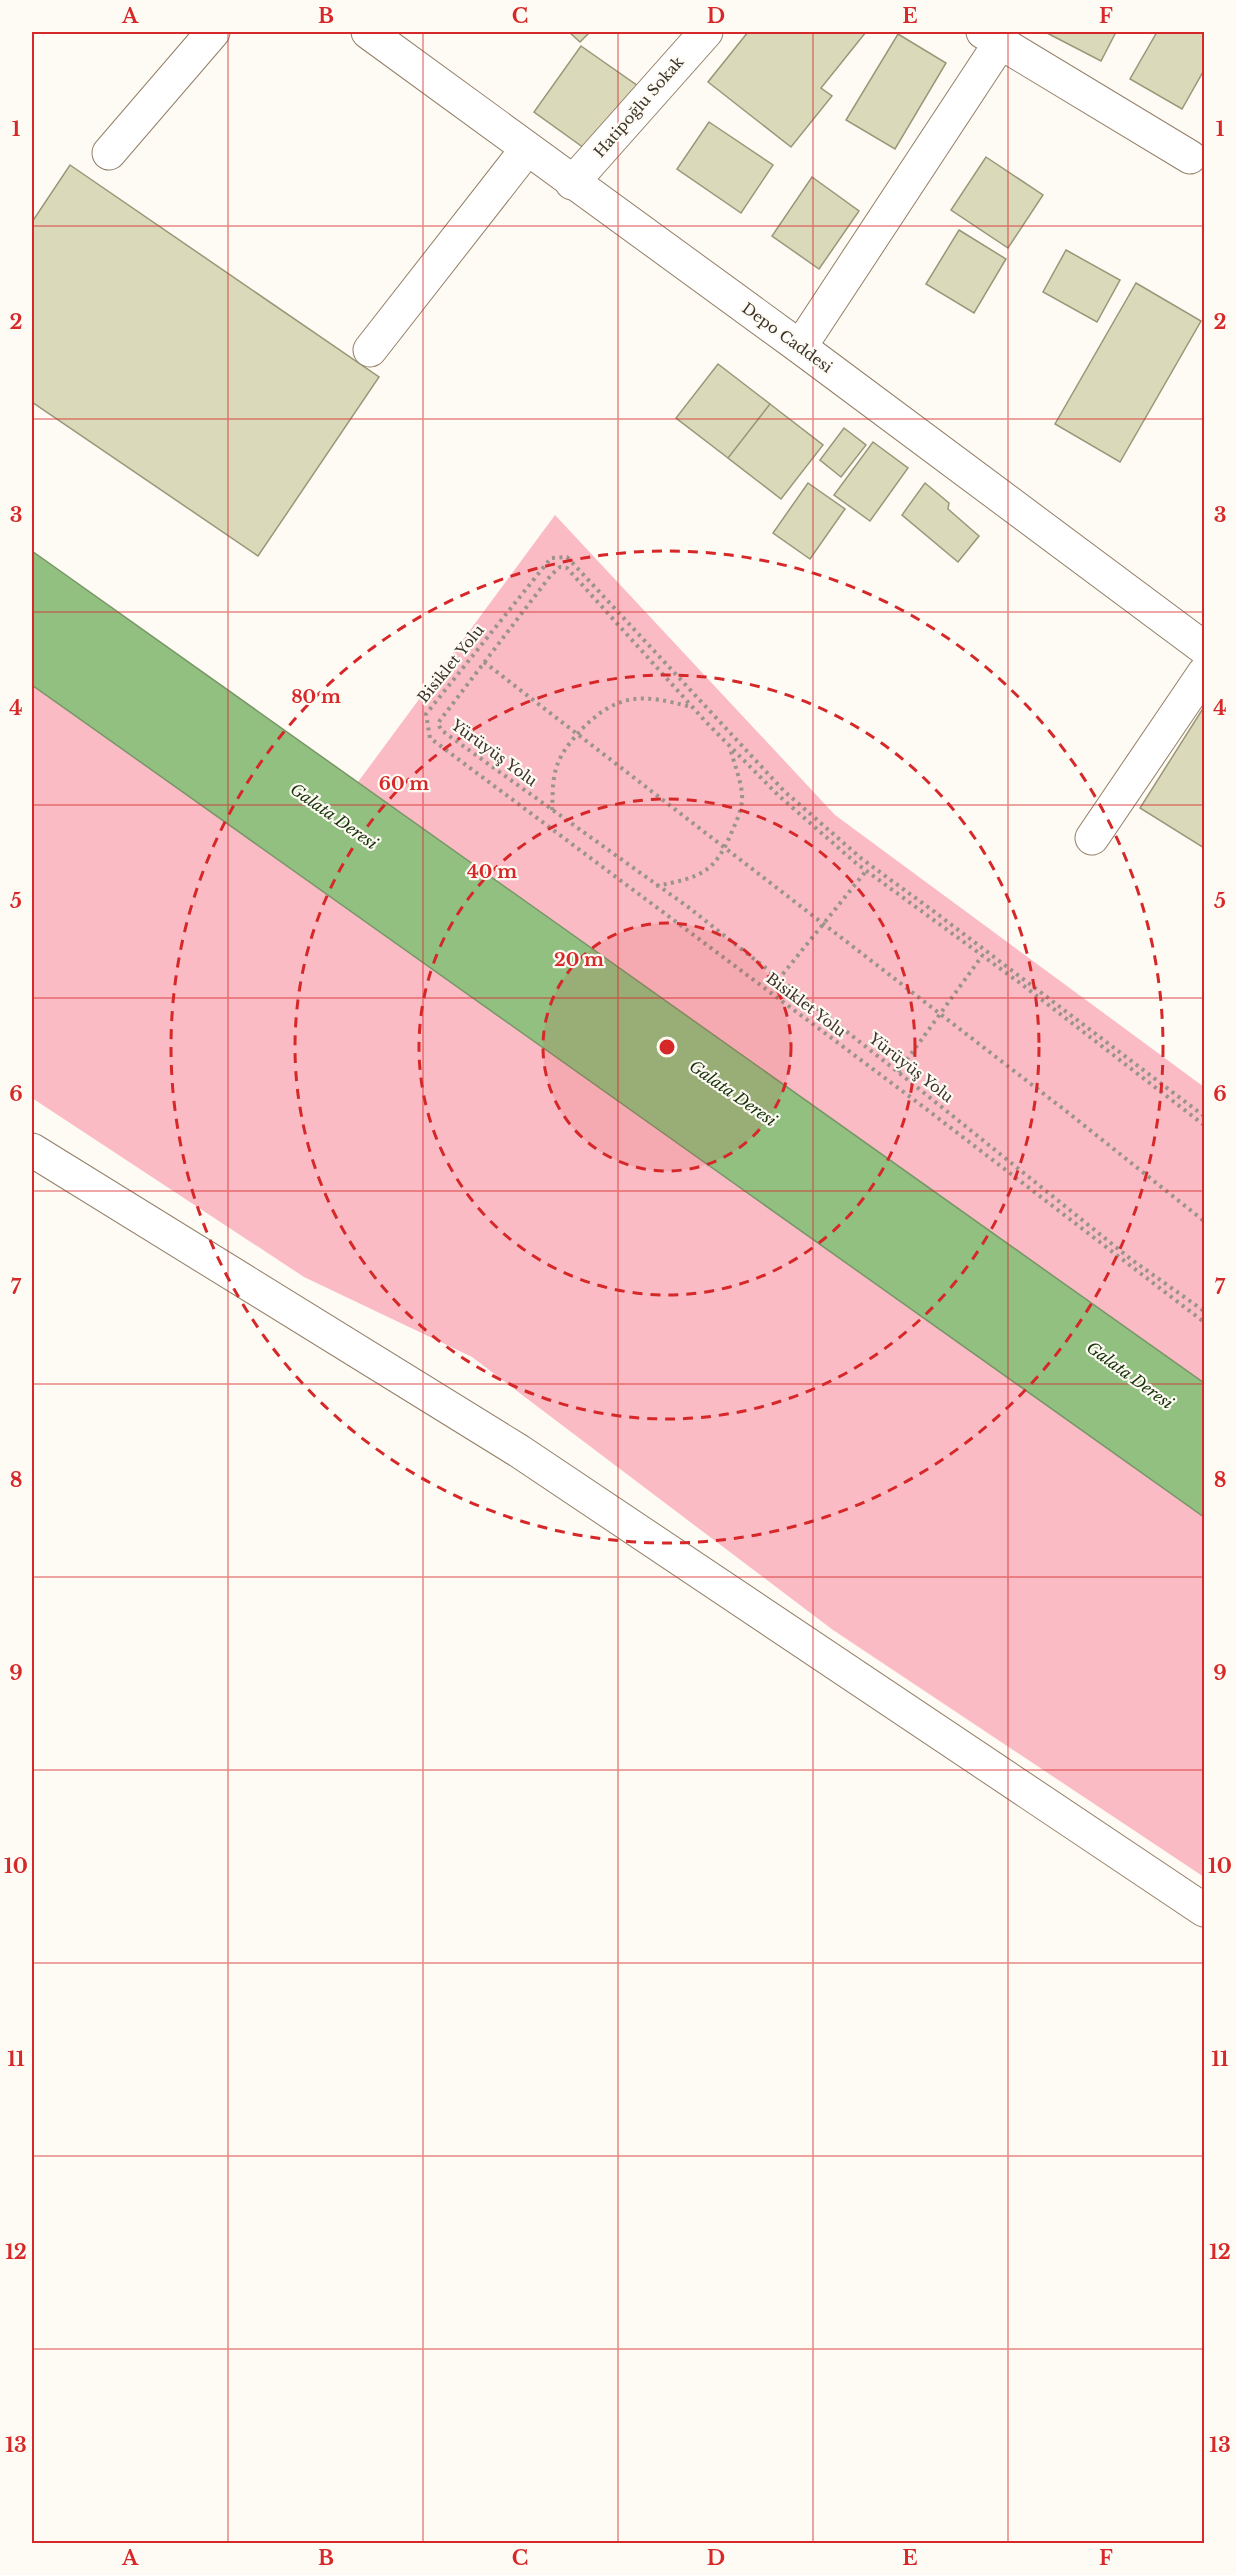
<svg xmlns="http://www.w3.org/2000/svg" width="1236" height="2575" viewBox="0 0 1236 2575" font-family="'Libre Baskerville',serif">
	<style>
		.green { fill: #fabbc4 }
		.water { fill: #91c081; stroke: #789667; stroke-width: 1.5 }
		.building { fill: #dad9b9; stroke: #989778; stroke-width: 1.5 }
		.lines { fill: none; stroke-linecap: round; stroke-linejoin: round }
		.minor-casing { stroke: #937f66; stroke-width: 35 }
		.major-casing { stroke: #937f66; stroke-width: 35 }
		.path { stroke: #9a948b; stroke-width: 4; stroke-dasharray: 3 4.5; stroke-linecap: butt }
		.minor { stroke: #fff; stroke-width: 33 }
		.major { stroke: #fff; stroke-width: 33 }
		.grid { fill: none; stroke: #d62828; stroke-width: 1.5; stroke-opacity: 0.55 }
		.ring { fill: none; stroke: #d62828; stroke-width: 3; stroke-dasharray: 10 8 }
		.labels { text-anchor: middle; stroke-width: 4.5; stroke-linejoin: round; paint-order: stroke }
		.street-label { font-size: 15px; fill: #3c3429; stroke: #fefaf4 }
		.water-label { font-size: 16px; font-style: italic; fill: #153307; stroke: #fefaf4 }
		.centre { fill: #d62828; stroke: #fefaf4; stroke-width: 3 }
		.ring-label { font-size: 18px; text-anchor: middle; font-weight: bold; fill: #d62828; stroke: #fefaf4; stroke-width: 4.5; stroke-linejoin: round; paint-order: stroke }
		.neatline { fill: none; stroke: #d62828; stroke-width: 2 }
		.grid-label { font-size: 20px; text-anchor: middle; font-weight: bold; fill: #d62828 }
	</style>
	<rect width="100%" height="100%" fill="#fefaf4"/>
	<path class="green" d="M555,515L835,815L1204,1087V1383L358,782Z
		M32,685L1204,1517V1877L833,1630L472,1357L304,1277L32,1098Z"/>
	<path class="water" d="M32,551L1204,1383V1517L32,685Z"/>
	<path class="building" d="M569,32H590L580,42Z
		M748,32H866L821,88L832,96L791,147L708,82Z
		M1045,32H1116L1101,61Z
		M1157,32H1204V70L1182,109L1130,79Z
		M898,34L946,63L895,149L846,120Z
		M581,46L638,86L591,153L534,112Z
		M709,122L773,165L741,213L677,169Z
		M986,157L1043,195L1008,248L951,210Z
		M70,165L379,377L258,556L32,402V222Z
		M812,177L859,211L819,269L772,236Z
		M959,230L1006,259L974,313L926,284Z
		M1066,250L1120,280L1097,322L1043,292Z
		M1136,283L1201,321L1120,462L1055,424Z
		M718,364L770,404L728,458L676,418Z
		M770,404L823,445L781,499L728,458Z
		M844,428L866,445L841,477L820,460Z
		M873,442L908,468L870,521L834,495Z
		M808,483L845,509L810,559L773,533Z
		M925,483L949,503L948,509L979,536L958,562L902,515Z
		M1202,710L1204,712V848L1140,808Z"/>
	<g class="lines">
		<defs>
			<path id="minor" d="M983,32L1190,157
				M109,153L213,32
				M572,183L706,32
				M800,347L1000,43
				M370,350L527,149
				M1092,838L1204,673
				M32,1150L519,1451L1204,1910"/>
			<path id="major" d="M368,32L800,347L1204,648"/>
		</defs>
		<use href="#minor" class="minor-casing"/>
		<use href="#major" class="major-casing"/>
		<path class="path" d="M484,662L1066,1111L1204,1221
			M552,810C553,797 552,781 556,769C560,754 571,741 581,730C618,692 643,694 691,707
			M656,886C702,877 715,873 733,829C738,818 743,806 742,793C740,778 734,763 730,748
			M778,980L866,871
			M898,1072L982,956
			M1204,1116L932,910L862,859L784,791L567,557L551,558L426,714L430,738L917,1102L1204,1322
			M1204,1125L1020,983L857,864L778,795L706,722L567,568L560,567L551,575L438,723L441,730L688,907L898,1072L1132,1260L1204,1311"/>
		<use href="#minor" class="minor"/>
		<use href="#major" class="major"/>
	</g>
	<path class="grid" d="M228,32V2544M423,32V2544M618,32V2544M813,32V2544M1008,32V2544M32,226H1204M32,419H1204M32,612H1204M32,805H1204M32,998H1204M32,1191H1204M32,1384H1204M32,1577H1204M32,1770H1204M32,1963H1204M32,2156H1204M32,2349H1204"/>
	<circle cx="667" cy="1047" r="124" fill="#d62828" fill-opacity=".12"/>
	<g class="ring">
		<circle cx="667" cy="1047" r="124"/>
		<circle cx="667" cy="1047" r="248"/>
		<circle cx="667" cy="1047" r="372"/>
		<circle cx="667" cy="1047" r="496"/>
	</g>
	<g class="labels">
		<g class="street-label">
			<text transform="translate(639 107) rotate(-49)" y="5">Hatipoğlu Sokak</text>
			<text transform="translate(787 338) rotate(36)" y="5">Depo Caddesi</text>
			<text transform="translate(451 664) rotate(-51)" y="5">Bisiklet Yolu</text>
			<text transform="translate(494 753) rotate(36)" y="5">Yürüyüş Yolu</text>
			<text transform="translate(806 1005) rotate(37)" y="5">Bisiklet Yolu</text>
			<text transform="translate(911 1068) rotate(38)" y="5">Yürüyüş Yolu</text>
		</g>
		<g class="water-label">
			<text transform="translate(334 816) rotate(35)" y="6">Galata Deresi</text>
			<text transform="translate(733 1093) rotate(35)" y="6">Galata Deresi</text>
			<text transform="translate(1130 1375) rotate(36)" y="6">Galata Deresi</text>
		</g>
	</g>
	<circle cx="667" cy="1047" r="9" class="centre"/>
	<g class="ring-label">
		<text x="316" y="703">80 m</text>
		<text x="404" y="790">60 m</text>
		<text x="492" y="878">40 m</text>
		<text x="579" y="966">20 m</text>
	</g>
	<rect width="1236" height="2575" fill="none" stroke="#fefaf4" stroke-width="66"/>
	<rect x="33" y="33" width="1170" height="2509" class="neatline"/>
	<g class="grid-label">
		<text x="130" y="23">A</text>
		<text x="326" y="23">B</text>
		<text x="520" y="23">C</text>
		<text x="716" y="23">D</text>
		<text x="910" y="23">E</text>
		<text x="1106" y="23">F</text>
		<text x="16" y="136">1</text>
		<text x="1220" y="136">1</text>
		<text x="16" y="329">2</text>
		<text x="1220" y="329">2</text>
		<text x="16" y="522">3</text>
		<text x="1220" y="522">3</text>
		<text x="16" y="715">4</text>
		<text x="1220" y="715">4</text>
		<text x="16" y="908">5</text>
		<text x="1220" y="908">5</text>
		<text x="16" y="1101">6</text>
		<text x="1220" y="1101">6</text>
		<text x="16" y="1294">7</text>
		<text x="1220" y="1294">7</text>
		<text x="16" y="1487">8</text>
		<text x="1220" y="1487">8</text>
		<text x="16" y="1680">9</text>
		<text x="1220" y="1680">9</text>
		<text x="16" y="1873">10</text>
		<text x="1220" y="1873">10</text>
		<text x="16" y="2066">11</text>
		<text x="1220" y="2066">11</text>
		<text x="16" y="2259">12</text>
		<text x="1220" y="2259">12</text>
		<text x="16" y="2452">13</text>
		<text x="1220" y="2452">13</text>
		<text x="130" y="2565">A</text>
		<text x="326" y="2565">B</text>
		<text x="520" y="2565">C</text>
		<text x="716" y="2565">D</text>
		<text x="910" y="2565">E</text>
		<text x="1106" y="2565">F</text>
	</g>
</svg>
